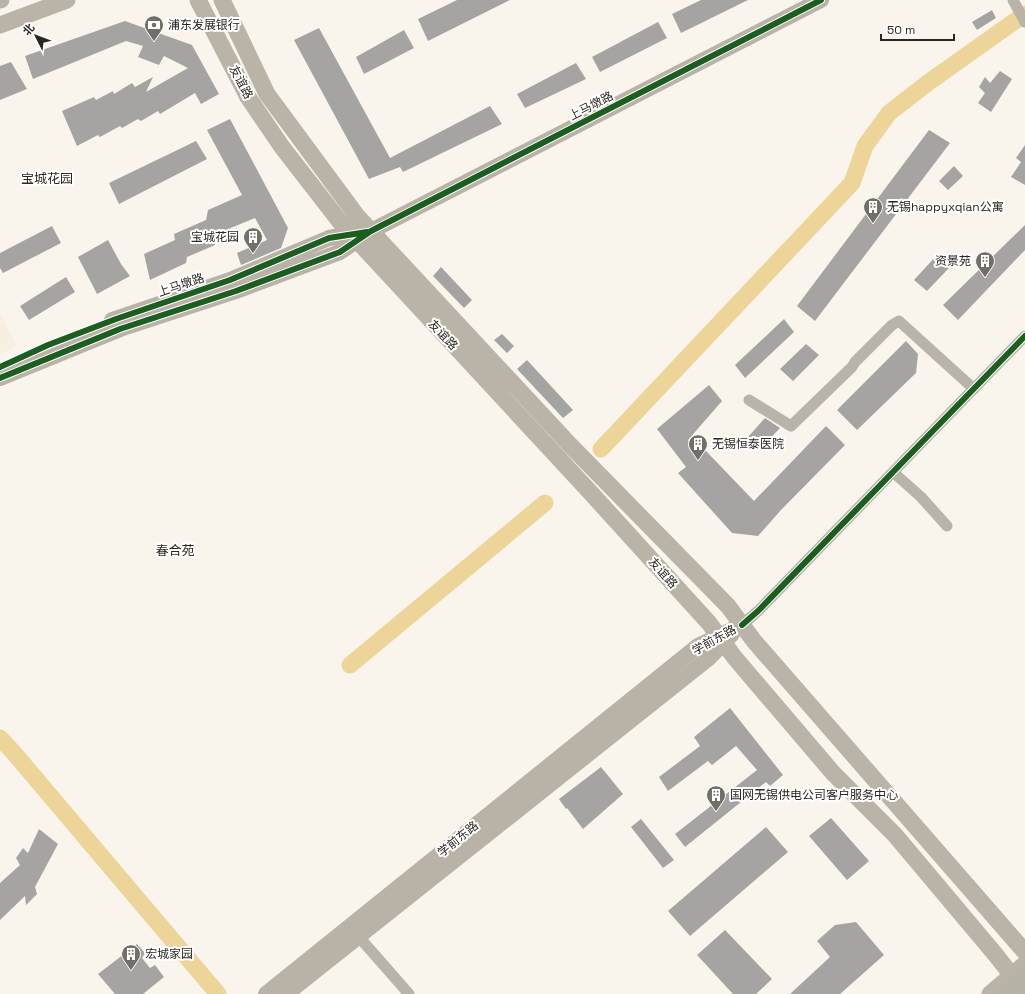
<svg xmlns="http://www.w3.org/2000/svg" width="1025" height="994" viewBox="0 0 1025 994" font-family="'Space Grotesk','Noto Sans SC',sans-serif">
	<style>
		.built { fill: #f7f0de }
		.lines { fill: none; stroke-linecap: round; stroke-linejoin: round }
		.river { stroke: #edd599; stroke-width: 17 }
		.building { fill: #a6a4a3 }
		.street { stroke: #b8b4a9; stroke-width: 11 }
		.secondary { stroke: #b8b3a6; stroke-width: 16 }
		.primary { stroke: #bab4a8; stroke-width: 17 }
		.highway-bridge { stroke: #b6b2a6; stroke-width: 20 }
		.cycleway-casing { stroke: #fff; stroke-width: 8 }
		.cycleway { stroke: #1b5e20; stroke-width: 6 }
		.labels { text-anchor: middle; stroke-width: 4; stroke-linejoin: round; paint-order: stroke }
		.poi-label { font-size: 12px; fill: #2a2721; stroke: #fff; text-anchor: start }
		.street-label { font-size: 12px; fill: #2a2721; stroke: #fff }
		.neighbourhood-label { font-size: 13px; fill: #2f291c; stroke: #fff }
	</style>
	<rect width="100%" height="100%" fill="#f9f5ec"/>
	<path class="built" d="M0,314L16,345L0,355Z"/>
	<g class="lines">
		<path class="river" d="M601,449L852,183L865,146L889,113L929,82L1025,14
			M350,665L545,503
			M0,738L14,753L218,994"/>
	</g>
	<path class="building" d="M457,0H510L428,41L418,19Z
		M701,0H748L681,33L672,14Z
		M992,10L996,18L977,30L972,22Z
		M125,21L192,45L219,94L201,104L195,93L160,114L158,111L141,121L138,119L122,128L120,126L100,137L98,135L77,146L62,111L94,97L96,100L113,91L114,94L132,83L135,87L153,77L146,92L188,68L164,56L159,65L138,57L143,46L126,41L33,79L25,56Z
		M658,22L667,38L600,72L592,57Z
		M319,28L390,158L490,106L502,124L403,172L400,167L369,179L294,40Z
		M404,30L414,48L364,74L356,57Z
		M11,62L27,89L0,100V66Z
		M576,63L586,79L525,108L517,94Z
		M1000,71L1012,79L991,112L978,103L985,93L979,87L985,77L990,83Z
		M230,119L288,228L281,248L241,265L237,253L267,240L255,218L216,234L215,245L187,257L186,263L150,280L144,254L175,240L174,234L206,220L208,210L242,195L207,130Z
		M929,130L950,143L815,321L797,306Z
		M196,141L207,159L119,204L109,183Z
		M1025,145V185L1011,177L1021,162L1016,158Z
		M954,166L963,176L948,190L939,181Z
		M1025,225V250L958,320L943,305Z
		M52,226L61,243L3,273L0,268V253Z
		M108,240L121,264L130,276L97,294L78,257Z
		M936,256L949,268L927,291L914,280Z
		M441,267L472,300L464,308L433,276Z
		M66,277L75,292L29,320L20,306Z
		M784,319L794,332L745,378L735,365Z
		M502,334L514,346L507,353L494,340Z
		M906,341L918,354L916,373L857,430L837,410Z
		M806,344L819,355L793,381L780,369Z
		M527,360L573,410L563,418L517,369Z
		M709,385L722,401L688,440L700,455L706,451L754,501L826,426L845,445L781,510L758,536L732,533L678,473L686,467L657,429Z
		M765,418L780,428L760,449L748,437Z
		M730,708L783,775L770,786L766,782L685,847L675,834L757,770L736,746L712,765L708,761L668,791L659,777L700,746L694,737Z
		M601,767L623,794L583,829L567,808L566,809L559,799Z
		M831,818L869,861L847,880L809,836Z
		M641,819L674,860L663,868L631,827Z
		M766,827L788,852L690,936L668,911Z
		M39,829L58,844L35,887L37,894L26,905L25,896L0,920V883L20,865L16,858L23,848L28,853Z
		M856,922L884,955L840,994H790L830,957L817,941L835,925Z
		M725,930L772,979L756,994H733L697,955Z
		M137,944L145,953L142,958L150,968L155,965L164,977L143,994H115L98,974Z"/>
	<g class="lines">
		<path class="street" d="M1013,0L1025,22
			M749,400L791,426L852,367L855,362L892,325L899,321L974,389
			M893,472L921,497L947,526
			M742,625L758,611L1025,336
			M359,937L409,994"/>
		<path class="secondary" d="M112,320L230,280L329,238L363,232
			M0,378L120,329L236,291L340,252L371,231L821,0
			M266,994L698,646L742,625
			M286,994L709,658L732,634"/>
		<path class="primary" d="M0,0H1
			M198,0L248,97L282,147L341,223L590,492L709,623L735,658L833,773L895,835L995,954L1025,992
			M222,0L267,94L357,216L570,445L728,606L754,641L1025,952
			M0,25L67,0
			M990,994L1025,964"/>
		<path class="highway-bridge" d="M1007,994L1025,977"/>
		<defs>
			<path id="cycleway" d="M0,367L48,345L116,319L230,280L329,238L367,232
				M0,378L120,329L236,291L340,252L371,231L821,0
				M742,625L758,611L1025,336"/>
		</defs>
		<use href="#cycleway" class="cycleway-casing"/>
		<use href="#cycleway" class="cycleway"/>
	</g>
	<defs>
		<symbol id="bank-pin" viewBox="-11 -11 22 30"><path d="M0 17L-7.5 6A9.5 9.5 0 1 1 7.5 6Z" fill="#726f68" stroke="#fff"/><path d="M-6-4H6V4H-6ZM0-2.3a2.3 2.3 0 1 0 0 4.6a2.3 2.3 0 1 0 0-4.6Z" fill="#fff"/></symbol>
		<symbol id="building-pin" viewBox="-11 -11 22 30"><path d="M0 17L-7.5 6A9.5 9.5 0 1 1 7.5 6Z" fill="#726f68" stroke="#fff"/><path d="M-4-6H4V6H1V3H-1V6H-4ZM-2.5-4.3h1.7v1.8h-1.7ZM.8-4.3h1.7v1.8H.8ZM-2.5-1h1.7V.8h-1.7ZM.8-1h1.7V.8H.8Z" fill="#fff"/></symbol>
	</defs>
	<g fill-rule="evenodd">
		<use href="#bank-pin" x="143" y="14" width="22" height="30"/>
		<use href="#building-pin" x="862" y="196" width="22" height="30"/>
		<use href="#building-pin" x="242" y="226" width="22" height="30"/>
		<use href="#building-pin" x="974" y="250" width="22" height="30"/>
		<use href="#building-pin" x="687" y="433" width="22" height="30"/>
		<use href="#building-pin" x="705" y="784" width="22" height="30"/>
		<use href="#building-pin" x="120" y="943" width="22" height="30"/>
	</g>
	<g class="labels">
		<g class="poi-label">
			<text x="168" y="29">浦东发展银行</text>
			<text x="887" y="211">无锡happyxqian公寓</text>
			<text x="239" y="241" text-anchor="end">宝城花园</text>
			<text x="971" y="265" text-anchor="end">资景苑</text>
			<text x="712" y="448">无锡恒泰医院</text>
			<text x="730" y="799">国网无锡供电公司客户服务中心</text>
			<text x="145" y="958">宏城家园</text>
		</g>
		<g class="street-label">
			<text transform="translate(241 82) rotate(62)" y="4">友谊路</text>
			<text transform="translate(591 106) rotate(-27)" y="4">上马墩路</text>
			<text transform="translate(181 285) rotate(-19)" y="4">上马墩路</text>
			<text transform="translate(443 335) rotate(47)" y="4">友谊路</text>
			<text transform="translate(663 573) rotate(48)" y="4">友谊路</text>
			<text transform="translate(714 640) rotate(-29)" y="4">学前东路</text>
			<text transform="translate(458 839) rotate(-39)" y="4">学前东路</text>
		</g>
		<g class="neighbourhood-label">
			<text x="47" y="183">宝城花园</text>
			<text x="175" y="555">春合苑</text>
		</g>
	</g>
	<g transform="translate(36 36) rotate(312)" stroke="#ffffff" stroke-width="3" paint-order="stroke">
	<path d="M0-3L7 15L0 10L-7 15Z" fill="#2a2721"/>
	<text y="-6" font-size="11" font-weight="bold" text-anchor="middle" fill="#2a2721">北</text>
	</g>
	<path d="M881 34v6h73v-6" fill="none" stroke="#2a2721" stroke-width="2"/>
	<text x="887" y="34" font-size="12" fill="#2a2721" stroke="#ffffff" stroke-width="3" paint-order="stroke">50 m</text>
</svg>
